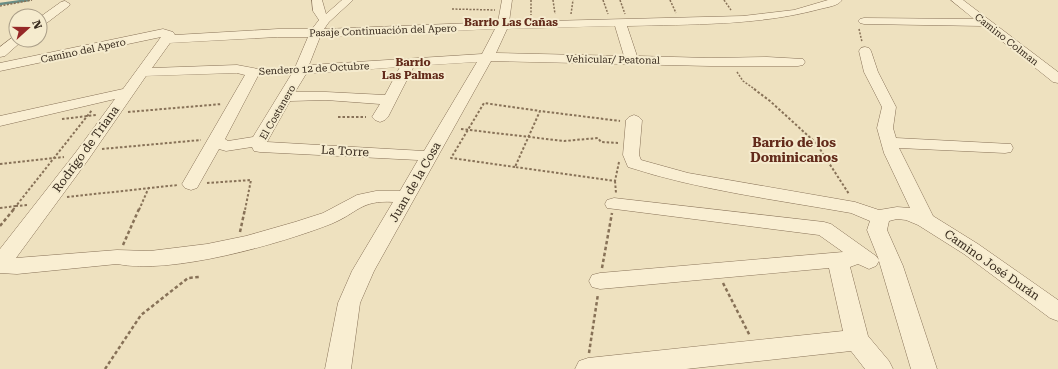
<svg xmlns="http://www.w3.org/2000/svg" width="1058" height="369" viewBox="0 0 1058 369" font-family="'Roboto Serif',serif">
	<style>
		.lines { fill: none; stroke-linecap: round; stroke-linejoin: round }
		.stream { stroke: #698d85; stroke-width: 2.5 }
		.minor-casing { stroke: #877157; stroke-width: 1 }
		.path-far2 { stroke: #877157; stroke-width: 1.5; stroke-dasharray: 2 1.5; stroke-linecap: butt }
		.path-far1 { stroke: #877157; stroke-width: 2; stroke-dasharray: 2.5 2; stroke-linecap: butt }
		.path { stroke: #877157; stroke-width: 2.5; stroke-dasharray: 3.5 2.5; stroke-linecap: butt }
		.minor { fill: #f9eed2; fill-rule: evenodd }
		.labels { text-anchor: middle; stroke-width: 4; stroke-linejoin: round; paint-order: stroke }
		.far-street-label { font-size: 10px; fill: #36291c; stroke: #f5ebce }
		.far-neighbourhood-label { font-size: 11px; font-weight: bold; fill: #632b1b; stroke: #f5ebce }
		.street-label { font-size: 12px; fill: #36291c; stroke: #f5ebce }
		.neighbourhood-label { font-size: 13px; font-weight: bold; fill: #632b1b; stroke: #f5ebce }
	</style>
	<rect width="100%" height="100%" fill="#eee1bf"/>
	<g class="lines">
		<path class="stream" d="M0,4L29,0"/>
		<defs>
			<path id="minor" d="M312,0H322L326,14L342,0H353L329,22L324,29L498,22L502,0H512L509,22L743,16L794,10L828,0H842C838,6 828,7 820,9C757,26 691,24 627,26L637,56L710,58L767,57L803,59L805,62L803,65L798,66H710L491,61L374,271L360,303L351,369H325L338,303L352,271L393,202C360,200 358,213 331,224C280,244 171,275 117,264L17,274L0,273V249L76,152L115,99L0,126V116L123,89L161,37L0,71V63L163,29L173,32L175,35L278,29H312L319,20L313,11ZM615,26L624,56L496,53L507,29ZM495,29L482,54L309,65L320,37ZM278,37H308L294,70L253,137L228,141L225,139L260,72L258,69L237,65L152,68L170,43ZM477,62L424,151L267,142L290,101L326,100L380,104L372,117L375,120L380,122L385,120L388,117L414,66ZM400,67L385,95L326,92H295L306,74ZM237,73L245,75L182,184L185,188L191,190L197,188L219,149L226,151L252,147L254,151L260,152L418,160L400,191H376L357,195L323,213L295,222L246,236L207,244L150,251L117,250L16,258L88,160L146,76Z
				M951,0H963L1058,72V83L1053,82L983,26L864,24L860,23L858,21L860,19L864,18L974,19Z
				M65,1L70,4L69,6L44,25L40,26V17L61,2Z
				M13,37H16V40H23L5,56L0,57V47Z
				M865,47L869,48L871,51L878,72L896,107L893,128L896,138L1011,144L1013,148L1011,152L1005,153L899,148L933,216L978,244L1058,300V321L1050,318L964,254L918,225L906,220L897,219L889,221L887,230L903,266L937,369H911L879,261L876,266L869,269L858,264L850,267L868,336L889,361L893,369H865L851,351L686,369H575L579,361L588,358L843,331L829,268L600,289L592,287L589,281L592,275L600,273L843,252L819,235L607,208L605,204L607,200L614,198L824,222L831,224L876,256L879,260L867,230L870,221L851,213C778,200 698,190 628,167L623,155L626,120L629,117L634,115L639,117L642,120L639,155L641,160L688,173L855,202L879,210L897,207L910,208L884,153L877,128L882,107L864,72L859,51L861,48Z"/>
		</defs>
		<use href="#minor" class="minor-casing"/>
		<path class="path-far2" d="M531,0V15
			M553,0L555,14
			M603,0L608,14
			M620,0L625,14
			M670,0L676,13
			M724,0L731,10
			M0,6L32,0
			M452,9L495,10
			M571,14L573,0
			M859,29L862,42
			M264,71H287
			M737,72L743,81L756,90"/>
		<path class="path-far1" d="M754,89L770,101L816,143L849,194
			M128,112L222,104
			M338,117H366
			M62,119L96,115
			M461,129L564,141L598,138L601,142L618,143
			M102,149L201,140
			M619,162L615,181L515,167L540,111L620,121
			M0,164L64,157
			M515,167L451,158L484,103L540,111
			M615,181L616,193
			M207,183L251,180L245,210
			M67,197L178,185
			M0,208L16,206L92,110
			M13,210L16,206L27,205
			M139,210L149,187"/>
		<path class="path" d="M0,226L14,209
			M240,232L245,209
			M123,245L139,209
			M602,268L612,213
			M723,283L750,336
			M589,353L598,294
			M105,369L141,315L188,278L199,277"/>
		<use href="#minor" class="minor"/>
	</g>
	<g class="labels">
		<g class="far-street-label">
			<text transform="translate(383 30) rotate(-2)" y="4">Pasaje Continuación del Apero</text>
			<text transform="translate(1007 39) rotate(38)" y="4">Camino Colman</text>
			<text transform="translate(83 50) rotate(-12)" y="4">Camino del Apero</text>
			<text transform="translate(613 59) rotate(1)" y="4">Vehicular/ Peatonal</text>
			<text transform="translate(314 68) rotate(-3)" y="4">Sendero 12 de Octubre</text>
			<text transform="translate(277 112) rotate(-60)" y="4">El Costanero</text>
		</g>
		<g class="far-neighbourhood-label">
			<text x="511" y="26">Barrio Las Cañas</text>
			<text x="413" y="66">Barrio<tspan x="413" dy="13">Las Palmas</tspan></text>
		</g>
		<g class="street-label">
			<text transform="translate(86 149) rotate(-54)" y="4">Rodrigo de Triana</text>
			<text transform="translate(345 151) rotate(3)" y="4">La Torre</text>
			<text transform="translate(415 182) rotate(-60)" y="4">Juan de la Cosa</text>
			<text transform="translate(992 265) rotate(35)" y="4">Camino José Durán</text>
		</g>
		<g class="neighbourhood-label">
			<text x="794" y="147">Barrio de los<tspan x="794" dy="15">Dominicanos</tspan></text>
		</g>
	</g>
	<g transform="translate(28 28) rotate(69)"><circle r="19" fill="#f5ebce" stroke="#a99d87"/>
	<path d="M0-3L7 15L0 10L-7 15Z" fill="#962827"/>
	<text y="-6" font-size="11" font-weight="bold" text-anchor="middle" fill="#36291c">N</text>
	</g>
</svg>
